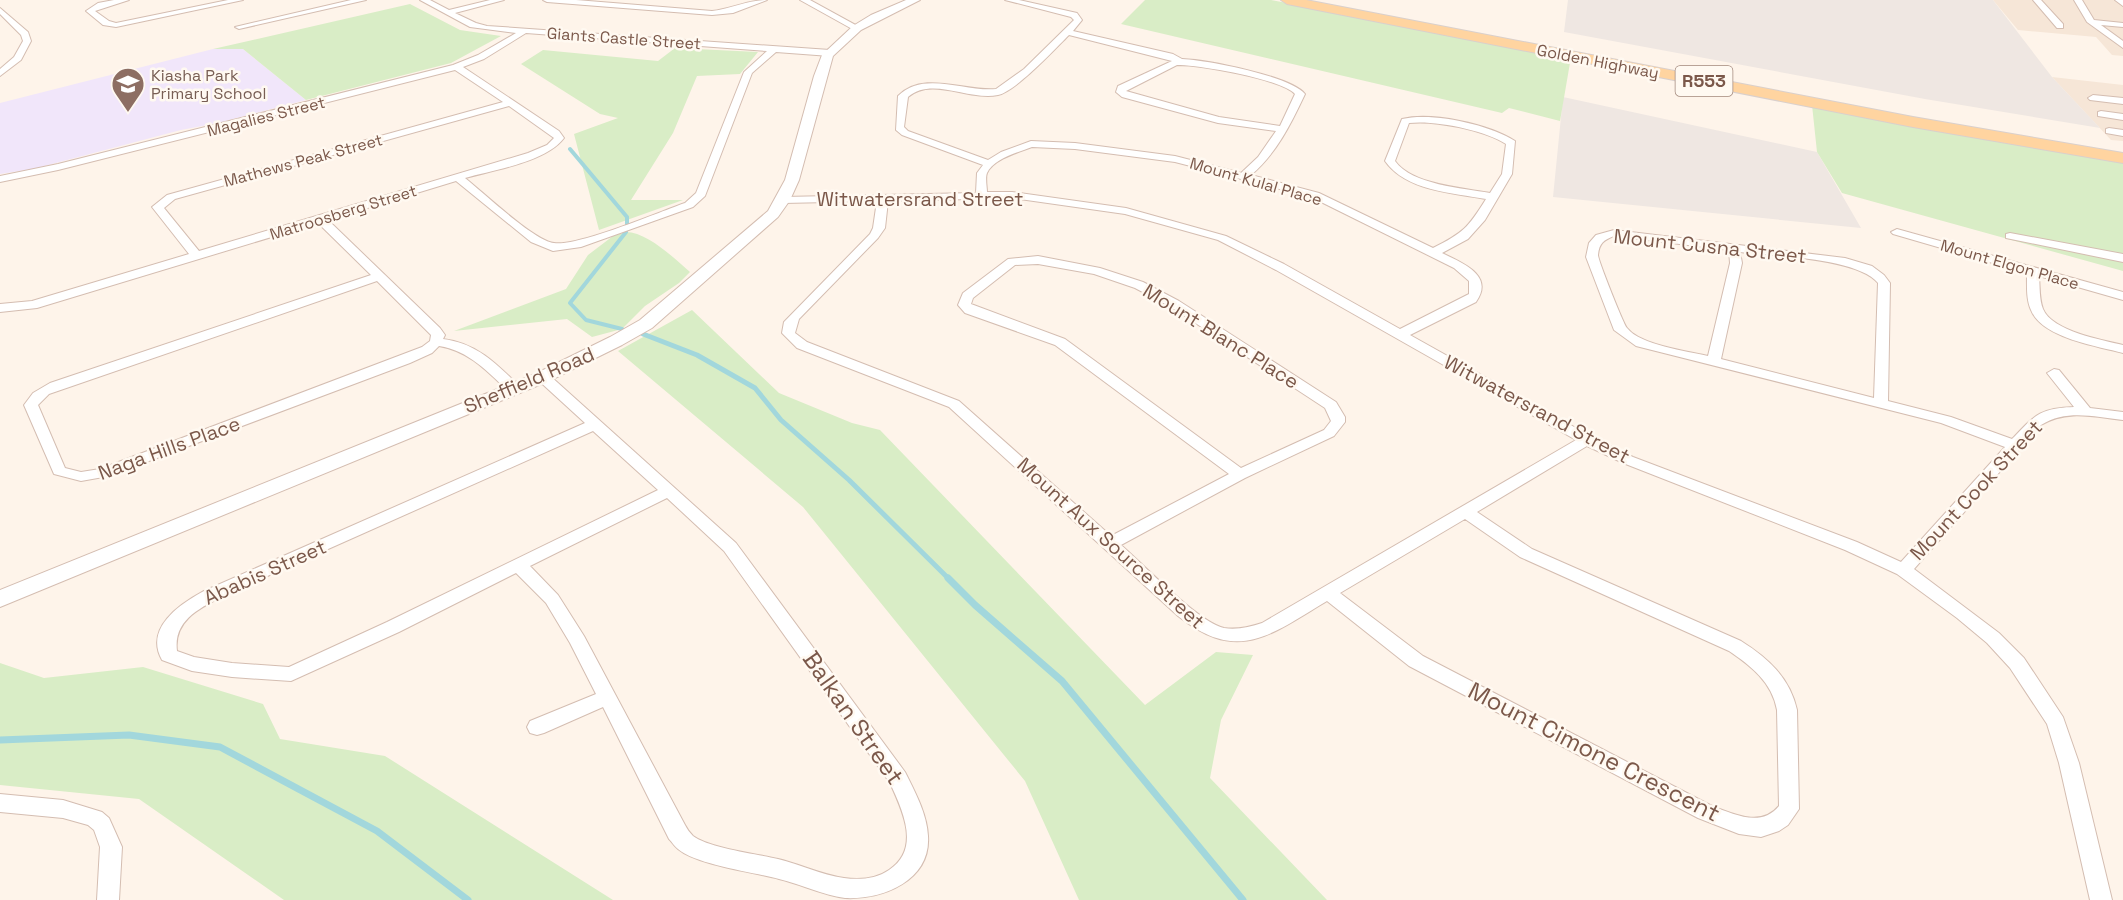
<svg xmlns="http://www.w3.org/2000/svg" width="2123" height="900" viewBox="0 0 2123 900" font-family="'Space Grotesk',sans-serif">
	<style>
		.residential { fill: #f6e6d7 }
		.industrial { fill: #efe7e2 }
		.education { fill: #f1e6fa }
		.green { fill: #d9edc6 }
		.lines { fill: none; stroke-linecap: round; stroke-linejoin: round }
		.stream-far2 { stroke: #a2d7dc; stroke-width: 4 }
		.stream-far1 { stroke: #a2d7dc; stroke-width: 5 }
		.stream { stroke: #a2d7dc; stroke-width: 7 }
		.minor-casing { stroke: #d4bdb1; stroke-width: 2 }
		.tertiary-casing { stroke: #d4bdb1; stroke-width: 2 }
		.primary-casing { stroke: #dad0cc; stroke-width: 2 }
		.minor { fill: #fff; fill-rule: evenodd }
		.tertiary { fill: #fff; fill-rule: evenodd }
		.primary { fill: #ffd4a0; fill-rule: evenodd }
		.labels { text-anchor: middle; stroke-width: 5; stroke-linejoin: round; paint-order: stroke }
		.far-street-label { font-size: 16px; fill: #7b584a; stroke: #fff9f1 }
		.far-education-label { font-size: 16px; fill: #785e54; stroke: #fff9f1; text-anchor: start }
		.shield { fill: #fff9f1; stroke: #a3887c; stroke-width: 1.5 }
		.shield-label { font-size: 18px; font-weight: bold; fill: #7b584a }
		.street-label { font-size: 20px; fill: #7b584a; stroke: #fff9f1 }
		.near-street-label { font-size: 24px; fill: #7b584a; stroke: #fff9f1 }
	</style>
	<rect width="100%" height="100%" fill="#fef4ea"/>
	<path class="residential" d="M1993,0H2123V56L2112,55L2096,37L2018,30Z
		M2052,77L2123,85V141L2111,140Z"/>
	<path class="industrial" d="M1568,0H1993L2052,77L2100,128L1925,99L1564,32Z
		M1563,97L1817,152L1861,228L1553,197Z"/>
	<path class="education" d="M213,49H243L306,100L218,123L181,130L33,169L0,174V103Z"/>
	<path class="green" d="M1145,0H1271L1571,57L1560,121L1509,108L1502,113L1121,24Z
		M410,4L460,30L501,36L451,63L306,100L243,49H213Z
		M675,48L758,52L740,74L697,76L673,133L631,200H683L599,230L574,134L618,118L600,114L521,64L543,50L658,61Z
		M1812,105L2123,162V271L1842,193L1817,152Z
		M626,232C647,232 674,258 690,272L679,283L645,306L622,329L592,337L567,319L454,331L566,289L588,255L613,236Z
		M692,310L779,393L852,423L880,430L1145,705L1216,652L1253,655L1221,720L1210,778L1327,900H1079L1025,781L803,507L618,351Z
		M0,663L44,678L143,667L263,704L280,739L385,756L613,900H284L139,799L0,785Z"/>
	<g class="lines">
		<path class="stream-far2" d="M570,149L627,217V225
			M622,329L586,320L570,303L626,232"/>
		<path class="stream-far1" d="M643,334L697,355L755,388L781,420L849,480L949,579"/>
		<path class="stream" d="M948,578L975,605L1062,681L1243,900
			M0,740L129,735L220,747L377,831L468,900"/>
		<defs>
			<path id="minor" d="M114,0H129L95,11L109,21L116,23L228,0H243L116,27L103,25L86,11L98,3Z
				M351,0H366L239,29L235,27Z
				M420,0H430L449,10L490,0H504L455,13L476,23L487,26L830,50L834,53L830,56L776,52L752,73L705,196L693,207L581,247L553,251L531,242L456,181L328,220L440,328L445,335L443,339C476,343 496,363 518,385L520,388L518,391H508C487,371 469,351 439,346L432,353L410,363L109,476L81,481L54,474L24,405L33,393L50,383L371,275L318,223L37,308L0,312V304L32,301L189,254L152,207L167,195L503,102L455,70L58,170L0,182V176L58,164L453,65L478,55L516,33L470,27ZM526,33L767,51L744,72L696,193L685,203C659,212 577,247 554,243C533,240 484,193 465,178C494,170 546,162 564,138L559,131L463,67L484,59ZM509,106L554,138L547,145L528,153L199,251L164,208L175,199ZM377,281L431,335L430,341L422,347L100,469L81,472L65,468L38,405L49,394Z
				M543,0H576L712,11C731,9 748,0 767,0L733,13L712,15L547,2Z
				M800,0H810L861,28L854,30Z
				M1005,0H1019L1077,13L1082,20L1073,31L1173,54L1182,59C1206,60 1291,76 1305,94C1291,124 1276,154 1251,175L1319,193L1433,248C1463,233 1468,228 1486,199C1453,193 1406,191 1385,161L1402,119C1432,112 1488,124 1515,141L1512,174L1485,220L1468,239L1442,253C1462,263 1495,275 1476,302L1410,335L1592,437L1633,457L1857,542L1901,562L2005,447L1941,423L1636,346L1614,330L1586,257L1589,243L1596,235L1614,230L1845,258L1872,266L1884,275L1890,283L1888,401L1951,417L2012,439C2035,415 2040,408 2074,407L2047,373L2054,369L2059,370L2090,408L2123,412V420C2094,417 2067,409 2041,425L1914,569L1999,633L2024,658L2063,717L2079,763L2112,900H2090L2059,763L2047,724L2010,668L1987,643L1957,618L1897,574L1845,550L1623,463L1587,446L1477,512L1532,549L1741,641C1768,658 1790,678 1797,710L1799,809L1788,825L1779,831L1761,837L1739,834L1698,818L1409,666L1327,601C1270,635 1238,664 1178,616L949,407L797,348L782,333L784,322L870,234L873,228L877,201L783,203L778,200L783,197L976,193L977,173L983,165L902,135L896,130L898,96C923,70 965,92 996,89L1024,69L1074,20L1071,17ZM1069,35L1172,61L1118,86L1116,92L1122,97L1218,123L1276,131L1258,157L1241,173L1175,156L1075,143L1031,141L1001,152L988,160L908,131L904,127L908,97C932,76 969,101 998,95C1016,91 1055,49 1069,35ZM1177,65C1200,65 1281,79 1295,94L1280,126L1219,117L1126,91ZM1409,123C1435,120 1484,130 1506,144L1502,174L1490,193C1463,188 1412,185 1395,161ZM1032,147L1075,149L1175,162L1311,197L1454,268L1469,281V294L1400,329L1284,264L1226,236L1126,208L1012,192H987C987,187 985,178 987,173C993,159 1019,152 1032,147ZM1012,198L1125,214L1218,240L1276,270L1576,440L1262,623C1250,627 1237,630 1224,628C1198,622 1144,565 1121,545L1245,478L1334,436L1345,422V417L1336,402L1179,301L1143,282L1100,268L1038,256L1008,259L963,293L958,305L965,313L1055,345L1229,474L1111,536L959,401L807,342L795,333L799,319L878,238L885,228L888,201ZM1614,236L1729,250L1730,263L1708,356C1687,351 1640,345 1627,328C1623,323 1598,260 1598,255C1599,243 1604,240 1614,236ZM1740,252C1773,256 1858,258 1878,283L1874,398L1721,359L1742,263ZM1038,264L1094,274L1135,288L1171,307L1325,408L1331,421L1324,430L1241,468L1065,339L971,304L973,298L1015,265ZM1465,519L1520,557L1729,651C1751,666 1772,682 1777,710L1779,806C1761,828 1734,814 1712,806L1423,656L1340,593Z
				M2033,0H2041L2063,24V28H2057Z
				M2074,0H2082L2094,20L2123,23V27L2101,25L2123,41V48L2087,22Z
				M2115,0H2123V6Z
				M0,8L28,32L31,41L21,60L0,76V69L14,57L23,41L21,35L0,14Z
				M2093,95L2123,98V104L2090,100L2088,98Z
				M2101,111L2123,114V120L2098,116V112Z
				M2109,128L2123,130V136L2106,133V129Z
				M1897,229L2123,292V300L2039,276C2040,287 2039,299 2043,309C2052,331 2102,340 2123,345V353C2097,346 2042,338 2031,310C2026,299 2027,285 2027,273L1893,234L1891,232Z
				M2010,233L2123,254V262L2006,238V234Z
				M543,373L548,374L736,543L905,772C915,792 927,814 928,836C931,880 883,900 845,898C822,895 801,884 779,879C753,872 697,865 678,849C675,847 672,842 669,839L603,707L544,733L537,735L530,733L527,727L530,721L596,694L570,643L546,603L516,573L399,632L291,681L232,677L192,671L162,660C144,628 180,604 204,591L585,423L538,380L536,377ZM593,431L658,490L387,622L289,667L232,663L194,657L177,651C173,620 200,608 225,595ZM667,498L724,551L890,783C903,811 921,849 889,870C876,879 859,880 844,878C821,875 800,864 778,859C757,854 709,848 693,836C690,833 687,829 685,825L584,636L558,595L530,566Z
				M0,794L63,800L102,812L109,818L122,847L119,900H97L100,847L94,830L88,825L63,818L0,812Z"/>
			<path id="tertiary" d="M906,0H920L861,30L833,56L799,180L790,200L778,217L652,328L622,345L549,381L0,607V590L537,373L610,337L640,320L768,211L785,180L814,76L822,55L853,26L871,15Z"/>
			<path id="primary" d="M1281,0H1306L1913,117L2123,153V163L1913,127L1287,4Z"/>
		</defs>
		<use href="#minor" class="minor-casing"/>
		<use href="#tertiary" class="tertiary-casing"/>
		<use href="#primary" class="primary-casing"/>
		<use href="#minor" class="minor"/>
		<use href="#tertiary" class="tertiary"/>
		<use href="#primary" class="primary"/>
	</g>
	<defs>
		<symbol id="school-pin" viewBox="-11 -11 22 30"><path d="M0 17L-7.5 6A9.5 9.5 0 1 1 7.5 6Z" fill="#8d6e63" stroke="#fff9f1"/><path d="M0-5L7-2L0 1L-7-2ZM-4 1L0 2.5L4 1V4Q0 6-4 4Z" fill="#fff"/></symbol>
	</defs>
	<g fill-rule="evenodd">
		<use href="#school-pin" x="109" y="65" width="38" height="52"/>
	</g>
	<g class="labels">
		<g class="far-street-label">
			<text transform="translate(624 38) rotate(4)" y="6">Giants Castle Street</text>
			<text transform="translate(1598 61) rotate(11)" y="6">Golden Highway</text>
			<text transform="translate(266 116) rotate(-14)" y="6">Magalies Street</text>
			<text transform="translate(303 160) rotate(-15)" y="6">Mathews Peak Street</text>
			<text transform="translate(1256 181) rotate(16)" y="6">Mount Kulal Place</text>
			<text transform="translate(343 212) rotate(-17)" y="6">Matroosberg Street</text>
			<text transform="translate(2010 264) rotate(16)" y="6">Mount Elgon Place</text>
		</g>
		<g class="far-education-label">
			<text x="151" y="81">Kiasha Park<tspan x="151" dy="18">Primary School</tspan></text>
		</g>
		<rect class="shield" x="1675.5" y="66" width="57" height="30" rx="4.5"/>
		<g class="shield-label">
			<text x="1704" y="87">R553</text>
		</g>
		<g class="street-label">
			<text x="920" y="206">Witwatersrand Street</text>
			<text transform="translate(1710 246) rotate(6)" y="7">Mount Cusna Street</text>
			<text transform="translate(1221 336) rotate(32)" y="7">Mount Blanc Place</text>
			<text transform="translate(529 380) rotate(-23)" y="7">Sheffield Road</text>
			<text transform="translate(1537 409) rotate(28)" y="7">Witwatersrand Street</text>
			<text transform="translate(169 448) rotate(-20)" y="7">Naga Hills Place</text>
			<text transform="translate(1976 490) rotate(-47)" y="7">Mount Cook Street</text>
			<text transform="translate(1111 543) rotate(42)" y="7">Mount Aux Source Street</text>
			<text transform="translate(265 572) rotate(-24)" y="7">Ababis Street</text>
		</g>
		<g class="near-street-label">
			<text transform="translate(853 718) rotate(55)" y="8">Balkan Street</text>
			<text transform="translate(1594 752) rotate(27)" y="8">Mount Cimone Crescent</text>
		</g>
	</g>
</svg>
